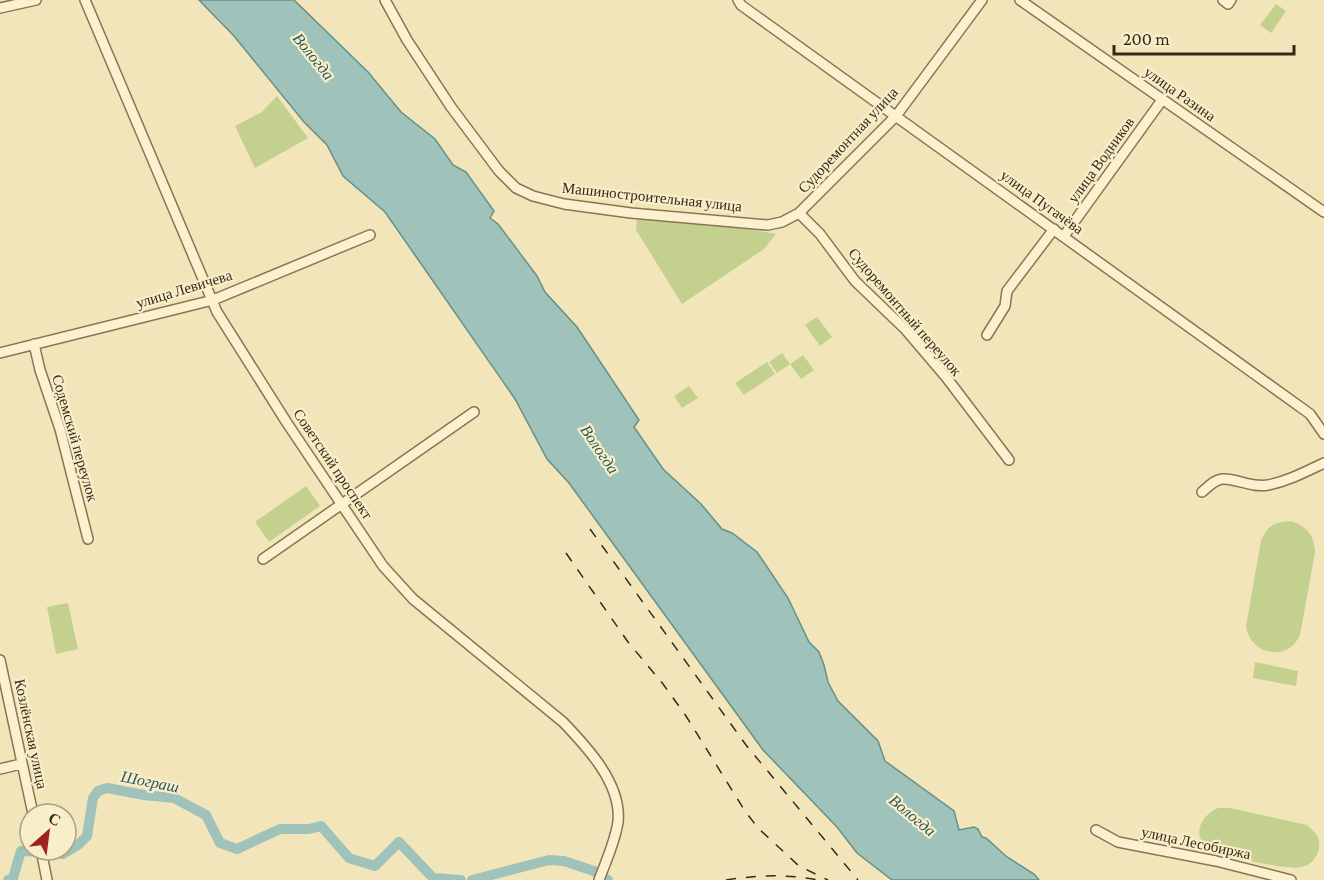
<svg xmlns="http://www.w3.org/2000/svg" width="1324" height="880" viewBox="0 0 1324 880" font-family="'Crimson Pro',serif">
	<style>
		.green { fill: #c4d08d }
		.water { fill: #9fc2ba; stroke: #669088; stroke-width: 1.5 }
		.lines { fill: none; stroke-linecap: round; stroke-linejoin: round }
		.river { stroke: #9fc2ba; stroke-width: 10 }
		.minor-casing { stroke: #8a7453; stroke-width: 12 }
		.minor { stroke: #fcf1ce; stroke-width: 9 }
		.rail { stroke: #372a19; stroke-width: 1.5; stroke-dasharray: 10 10; stroke-linecap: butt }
		.labels { text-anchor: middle; stroke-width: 4.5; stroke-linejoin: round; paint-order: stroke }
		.street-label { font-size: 15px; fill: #372a19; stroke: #f9eeca }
		.water-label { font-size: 16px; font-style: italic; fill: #275959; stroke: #f9eeca }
	</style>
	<rect width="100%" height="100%" fill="#f2e5ba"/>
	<path class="green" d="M1276,4L1286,11L1271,33L1260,25Z
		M277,96L308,138L255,168L235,126L262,112Z
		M637,218L656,221L727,225L776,234L764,249L682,304L636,230Z
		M817,317L832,337L820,346L805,325Z
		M782,353L790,364L803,355L814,370L801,379L790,364L777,373L769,362Z
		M767,362L775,374L744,395L735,383Z
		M689,386L698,398L682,408L674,396Z
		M306,486L320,506L269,542L255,522Z
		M1291,521C1307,527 1314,534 1315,552L1300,635C1288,663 1250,655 1246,626L1261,541C1267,526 1274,522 1291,521Z
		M68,603L78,649L56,654L47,607Z
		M1255,662L1298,671L1296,686L1253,678Z
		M1218,808H1230L1307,825C1316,832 1322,840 1318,852C1315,860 1310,865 1302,867C1288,871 1214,855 1204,844C1192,830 1205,813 1218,808Z"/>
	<path class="water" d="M199,0H294L368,72L401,112L435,139L453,165L466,172L494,211L490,218L498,224L537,276L545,292L577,327L639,420L634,427L663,469L701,504L722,529L732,533L757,552L788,598L809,642L819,652L824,665L828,682L838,701L878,741L885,761L954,811L959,830L974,827L978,829L982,837L986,838L1007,857L1034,874L1039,880H892L857,853L837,827L763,750L569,483L547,459L515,399L385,212L343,176L327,145L304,122L234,36Z"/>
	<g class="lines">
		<path class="river" d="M8,880L13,878L21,851L54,852L63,854L78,845L87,836L93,798L98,791L107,788L144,795L174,798L206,815L220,843L237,849L280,829H309L321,826L349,858L375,866L399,842L433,878L461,880
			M472,880L549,860L564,861L594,871L608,880"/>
		<defs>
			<path id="minor" d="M85,0L217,312L287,423L383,566L413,599L563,722C587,747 622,784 618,822C615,842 606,861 599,880
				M385,0L407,40L451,107L499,171L516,188L533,196L564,204L631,213L768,225L782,222L799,213L896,116L982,0
				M738,0L741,5L1310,414L1324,434
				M1020,0L1324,212
				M1223,0L1228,4L1231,0
				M0,8L36,0
				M799,213L820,234L855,281L906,330L946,377L1009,460
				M1064,236L1162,100
				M987,335L1005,306L1007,291L1054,229
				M34,344L40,370L60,429L88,539
				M0,353L213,300L370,235
				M1202,492C1208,487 1214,480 1222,479C1236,478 1251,488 1268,485C1288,481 1305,472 1324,463
				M263,559L474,412
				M0,660L33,814
				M0,769L21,764
				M1096,830L1118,842L1216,861L1291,880
				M41,850L47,880"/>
		</defs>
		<use href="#minor" class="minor-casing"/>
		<use href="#minor" class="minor"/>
		<path class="rail" d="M590,529L746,745L858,880
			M566,553L628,642L663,684L686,716L745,811L758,828L799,866L828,880
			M726,880C758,875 787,874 818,880"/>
	</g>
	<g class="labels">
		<g class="street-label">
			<text transform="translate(1180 94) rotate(35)" y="5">улица Разина</text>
			<text transform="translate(848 140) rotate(-47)" y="5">Судоремонтная улица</text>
			<text transform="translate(1101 160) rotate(-54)" y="5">улица Водников</text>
			<text transform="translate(652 197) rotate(6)" y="5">Машиностроительная улица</text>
			<text transform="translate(1042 202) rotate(36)" y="5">улица Пугачёва</text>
			<text transform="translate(184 289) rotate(-17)" y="5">улица Левичева</text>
			<text transform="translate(905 312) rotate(49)" y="5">Судоремонтный переулок</text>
			<text transform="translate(75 438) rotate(74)" y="5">Содемский переулок</text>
			<text transform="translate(333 464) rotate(56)" y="5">Советский проспект</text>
			<text transform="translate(31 734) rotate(78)" y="5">Козлёнская улица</text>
			<text transform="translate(1196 843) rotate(12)" y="5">улица Лесобиржа</text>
		</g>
		<g class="water-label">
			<text transform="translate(314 56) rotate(51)" y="6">Вологда</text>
			<text transform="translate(600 449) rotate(56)" y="6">Вологда</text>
			<text transform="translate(150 781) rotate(11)" y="6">Шограш</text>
			<text transform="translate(913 815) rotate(40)" y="6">Вологда</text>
		</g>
	</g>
	<g transform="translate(48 832) rotate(28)"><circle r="28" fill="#f9eeca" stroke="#aba083" stroke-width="1.5"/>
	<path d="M0-4.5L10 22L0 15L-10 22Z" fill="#9f241d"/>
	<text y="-9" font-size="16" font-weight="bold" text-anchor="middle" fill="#372a19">С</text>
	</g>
	<path d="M1114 45v9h180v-9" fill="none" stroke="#372a19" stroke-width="3"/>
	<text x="1123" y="45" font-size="18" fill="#372a19" stroke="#f9eeca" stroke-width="4.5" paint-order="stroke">200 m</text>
</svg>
